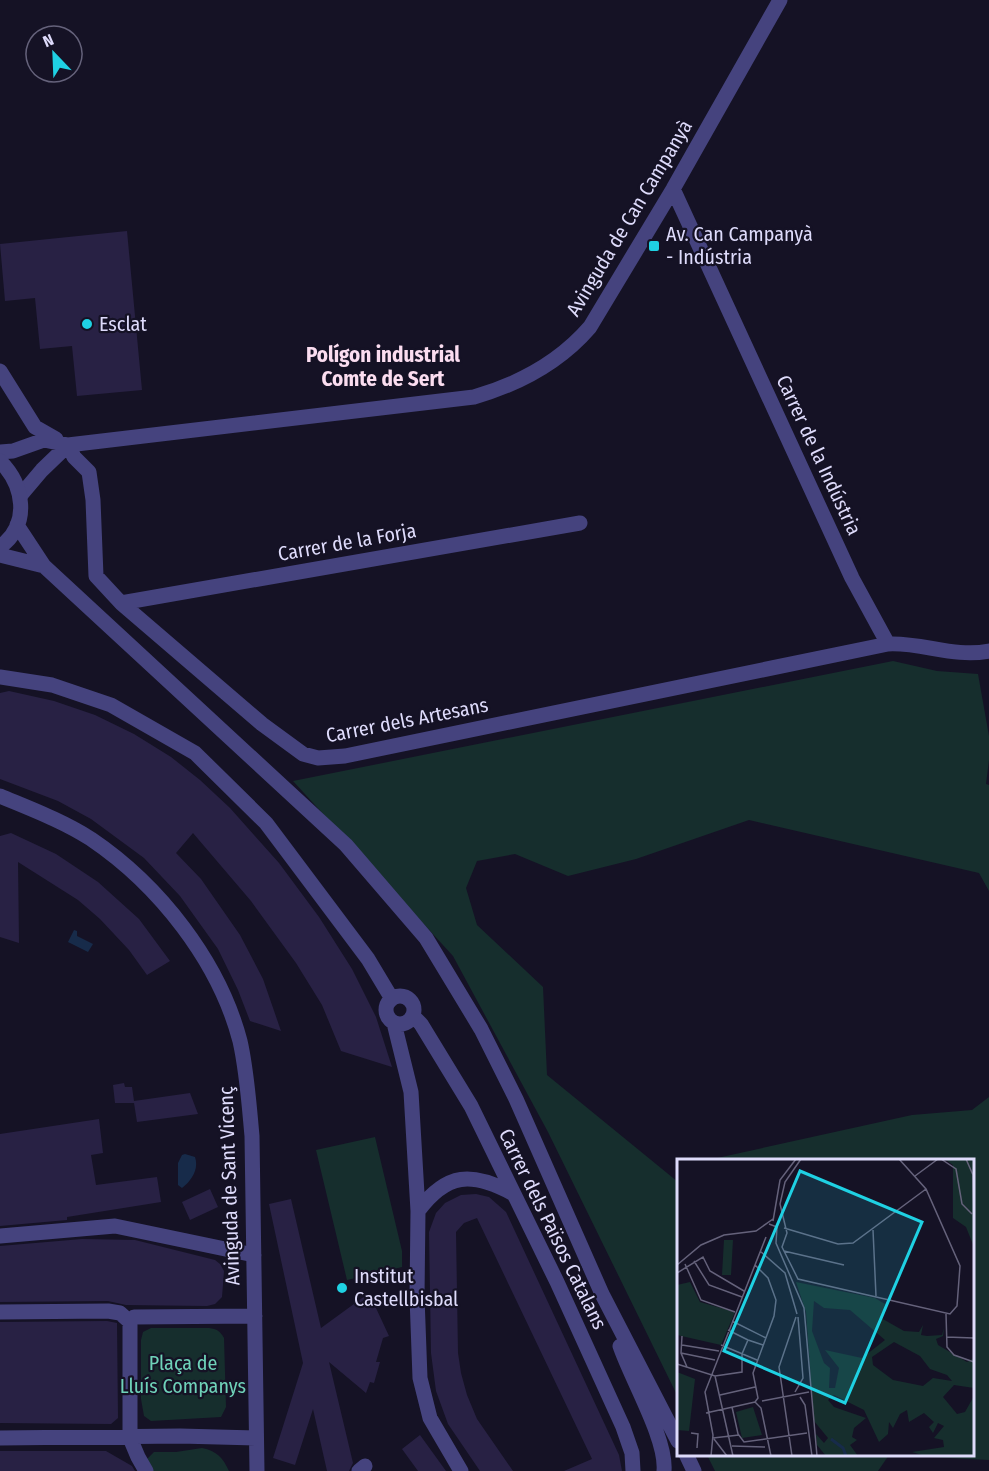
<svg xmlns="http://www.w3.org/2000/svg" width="989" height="1471" viewBox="0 0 989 1471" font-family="'Fira Sans Condensed',sans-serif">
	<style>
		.green { fill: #162e2d }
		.water { fill: #172b4a }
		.building { fill: #282144 }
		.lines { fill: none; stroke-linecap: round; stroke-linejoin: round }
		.minor { stroke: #45437e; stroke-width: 15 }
		.tertiary { stroke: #45437e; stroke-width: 15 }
		.poi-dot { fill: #1fd1e3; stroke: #151225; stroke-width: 2 }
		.labels { text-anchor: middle; stroke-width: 4.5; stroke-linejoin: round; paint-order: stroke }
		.street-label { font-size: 20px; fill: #dedbfb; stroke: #151225 }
		.poi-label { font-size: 20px; fill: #dedbfb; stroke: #151225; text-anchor: start }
		.park-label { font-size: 20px; fill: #6fd2b9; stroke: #151225 }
		.neighbourhood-label { font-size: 21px; font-weight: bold; fill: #fbddf0; stroke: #151225 }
		.inset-river { fill: none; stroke: #172b4a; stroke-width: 3 }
		.inset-road { fill: none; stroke: #65627b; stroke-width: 1.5 }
		.view { fill: #1fd1e3; fill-opacity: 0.15; stroke: #1fd1e3; stroke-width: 3 }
		.inset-edge { fill: none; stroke: #dedbfb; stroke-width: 3 }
	</style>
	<rect width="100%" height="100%" fill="#151225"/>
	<path class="green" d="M893,661L937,671L978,674L989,736V760L986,784L989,785V891L979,873L749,820L636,859L568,876L515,854L477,861L466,888L477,925L543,987L547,1075L678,1182V1397L548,1132L453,956L293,781Z
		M989,1097V1460L891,1455L972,1454V1160H708L912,1115L972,1110Z
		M375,1137L402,1251V1267L347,1280L316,1150Z
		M151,1328H209C217,1329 220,1331 224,1338L226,1407L221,1417L151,1421L144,1416L141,1399V1340L143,1332Z
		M202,1448C217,1451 223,1458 229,1471H153L147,1459L154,1452H176Z
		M707,1455H889L878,1471H715Z"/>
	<path class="water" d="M74,930L77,931V936L93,944L88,952L68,942Z
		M185,1154L195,1157C199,1169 192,1180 182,1188L178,1185V1163L182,1155Z"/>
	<path class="building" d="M127,231L142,390L77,396L72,346L40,349L35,298L5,301L0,244Z
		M9,691L54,701L95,715L134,734L171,757L200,780L230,808L279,863L319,917L352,969L376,1017L392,1067L341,1051L322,1005L296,963L251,901L193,833L176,853L201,879L240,935L263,979L281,1031L250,1021L238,990L218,949L180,896L144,858L91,819L58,801L0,779V693Z
		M11,833L56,854L98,882L139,919L170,961L147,975L129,950L100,919L78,900L18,862L19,943L0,937V836Z
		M124,1083L125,1087H132L134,1101L190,1093L198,1114L137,1122L134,1103H115L113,1085Z
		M99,1119L103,1153L91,1155L96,1185L157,1177L161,1202L67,1217V1220L0,1226V1134Z
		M210,1189L218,1207L190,1220L182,1202Z
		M476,1194L489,1197L506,1212L619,1455L622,1471H564L592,1459L477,1218L464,1223L456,1232L458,1353L461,1373L467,1395L477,1419L513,1471H480L448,1424L436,1391L431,1353L429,1232L436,1213L445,1203L461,1195Z
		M291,1199L321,1328L369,1293L389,1336L383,1338L376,1362H380L374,1383L370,1382L366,1393L329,1362L353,1463L349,1471H327L313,1409L295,1465L273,1458L303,1363L269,1204Z
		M82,1239L135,1240L215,1260L220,1264L224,1271L222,1297L215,1304L207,1306L126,1305L108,1301L0,1302V1246Z
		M107,1321L117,1323L118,1418L111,1424L0,1423V1322Z
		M420,1435L446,1471H418L402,1449Z
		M0,1451H106L132,1466L135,1471H0Z"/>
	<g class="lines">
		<path class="minor" d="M673,189L852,578L888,644
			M0,371L35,427L56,439
			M68,445L74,457L89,472L93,500L96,576L121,603L262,724L303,754L318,758L345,756L888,644C922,642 954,658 989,651
			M0,452L13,451L44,440L68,445L474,397C519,384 559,363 590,327L673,189L780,0
			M20,496L42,470L68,445
			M121,603L580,523
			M0,677L52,685L111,705L195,753L266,823L368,959L392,999
			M0,796C31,809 63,821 91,839C159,885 219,961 240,1041C247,1072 249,1104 252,1136L257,1471
			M386 1010a14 14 0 1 1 28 0a14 14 0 1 1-28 0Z
			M413,1016L421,1024L471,1106L557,1282L623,1427L632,1453L633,1471
			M394,1023L411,1092L418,1211L417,1297L420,1378L430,1418L461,1471
			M418,1211C447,1172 472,1172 512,1193
			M0,1236L115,1226L254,1255
			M0,1312L108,1311L120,1313L130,1322
			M0,1438L180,1436L256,1438
			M146,1471L138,1457L130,1438V1322L134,1317L255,1316
			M359,1471L365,1466"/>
		<path class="tertiary" d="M0,461C24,485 31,524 0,547
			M17,525L44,566L346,845L426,938L481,1029L516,1099L602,1294L678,1441
			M0,555L44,566
			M620,1346C631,1379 667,1439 664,1471
			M686,1454L694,1471"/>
	</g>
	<g class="poi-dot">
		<rect x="648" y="240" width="12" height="12" rx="3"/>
		<circle cx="87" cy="324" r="6"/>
		<circle cx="342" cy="1288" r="6"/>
	</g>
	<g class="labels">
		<g class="street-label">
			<text transform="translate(629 218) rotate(-59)" y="7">Avinguda de Can Campanyà</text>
			<text transform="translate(819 455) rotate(65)" y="7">Carrer de la Indústria</text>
			<text transform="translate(347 542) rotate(-10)" y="7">Carrer de la Forja</text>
			<text transform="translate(407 720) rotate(-11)" y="7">Carrer dels Artesans</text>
			<text transform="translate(229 1186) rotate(-92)" y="7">Avinguda de Sant Vicenç</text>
			<text transform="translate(553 1229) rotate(64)" y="7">Carrer dels Països Catalans</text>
		</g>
		<g class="poi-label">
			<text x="666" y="241">Av. Can Campanyà<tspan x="666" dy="23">- Indústria</tspan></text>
			<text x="99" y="331">Esclat</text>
			<text x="354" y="1283">Institut<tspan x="354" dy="23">Castellbisbal</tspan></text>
		</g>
		<g class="park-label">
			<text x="183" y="1370">Plaça de<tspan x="183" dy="23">Lluís Companys</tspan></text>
		</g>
		<g class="neighbourhood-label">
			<text x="383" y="362">Polígon industrial<tspan x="383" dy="24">Comte de Sert</tspan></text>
		</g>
	</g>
	<g transform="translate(677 1159)">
		<rect width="297" height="297" fill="#151225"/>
		<path d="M268,0H297V88L289,68L276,59V6ZM47,81H56L54,116H45ZM13,123L23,143L58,153L44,186L0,176V126ZM119,123L198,139L208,145L204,159L227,172L242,173L246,166L244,176L250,177L265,176L267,169L266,177L259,180L261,186L290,203L297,199V229L277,226L266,238L280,255L288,253L297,237V297H248L235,293L267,288L266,281L257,279L267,267L261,264L256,274L252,268L257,263L247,254L232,263L230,251L223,255L216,269L212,263L211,275L202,283L187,251L157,236L151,241L157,248L189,259L177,269L175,278L180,281L173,286L181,297H149L140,286L139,275L147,284L151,279L137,262L129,153ZM137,142L147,149L173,151L208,181L185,199L148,191L162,209L158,229H152L153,209L147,204L135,172ZM217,183L243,197L253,210L270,216L275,222L256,219L246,227L216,221L196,206L195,198ZM0,213L18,220L12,272L0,271ZM76,248L85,276L65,279L59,253Z" fill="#162e2d" fill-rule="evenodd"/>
		<path class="inset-river" d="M154,280L166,289L169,297"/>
		<path class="inset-road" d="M124,0L108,23L103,45L110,74L105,88L121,120L273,155L280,147L283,107L249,30L222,0M264,0L279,10L285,45L295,55M289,0L296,16L297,58M238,17L261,0M96,62L103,21L119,0M92,65L100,68L99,84L127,149L140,297M107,69L161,85L176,84L249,30M196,71L199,137M83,92L108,114L120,155M107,92L167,106M17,102L32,126L65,138M8,105L24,141L58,153M0,106L24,86L47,76L79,72L96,60M78,106L91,119L99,141L97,157L76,214L81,239L78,243L84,249L94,297M0,114L26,98L33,112L67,132M269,155L270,188L277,196L297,203M55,162L89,179M51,171L71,181M5,177L4,194L10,208M269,178L297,179M5,186L42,192M44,186L80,201M4,194L38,201M0,205L38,217L65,213V195L71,181L86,186M38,217L56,297M118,233L126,219L121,158M43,236L78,228M123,238L128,246L135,297M85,242L132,233M55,248L61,275L67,283L130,274M29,254L78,243M14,274L21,275L20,289M36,279L62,276M37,280L50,297M55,287L88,288M34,297L36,276L28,233L89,78M115,297L102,208L119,158"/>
		<path class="view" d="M123,12L245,63L168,244L47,192Z"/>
		<rect width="297" height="297" class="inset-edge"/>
	</g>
	<g transform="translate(54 54) rotate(337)"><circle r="28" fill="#151225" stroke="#65627b" stroke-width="1.5"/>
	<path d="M0-4.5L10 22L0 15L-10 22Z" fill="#1fd1e3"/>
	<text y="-9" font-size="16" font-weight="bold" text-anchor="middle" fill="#dedbfb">N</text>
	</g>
</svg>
